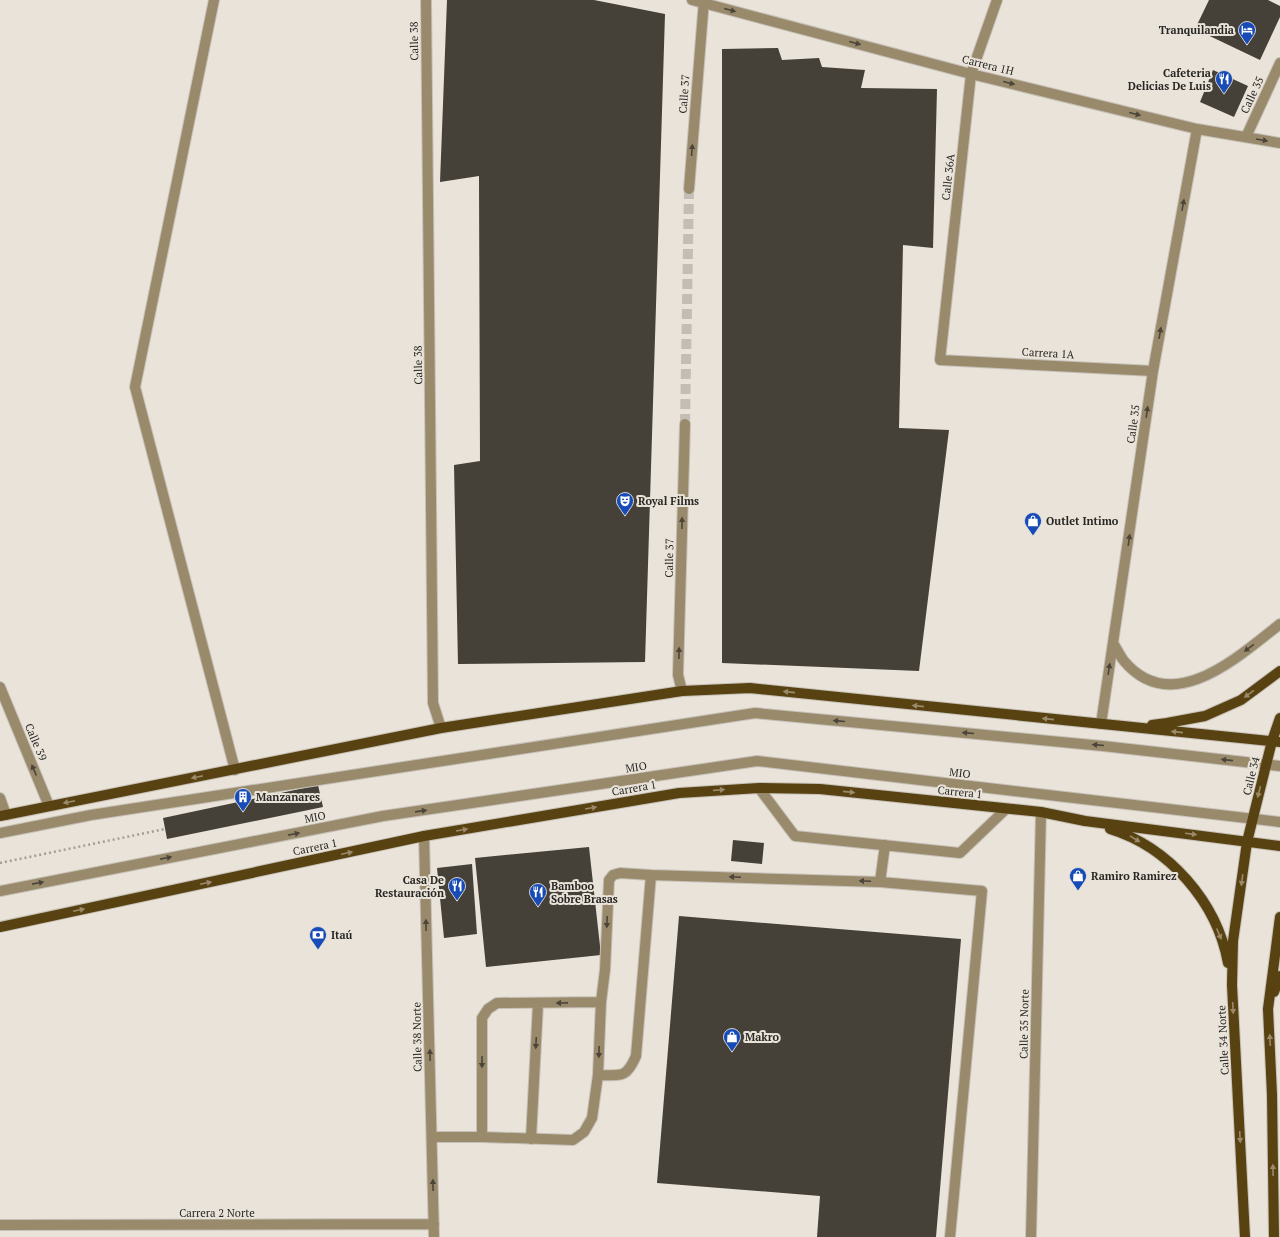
<svg xmlns="http://www.w3.org/2000/svg" width="1280" height="1237" viewBox="0 0 1280 1237" font-family="'PT Serif',serif">
	<style>
		.building { fill: #454038 }
		.lines { fill: none; stroke-linecap: round; stroke-linejoin: round }
		.minor-tunnel { stroke: #c3bdb5; stroke-width: 10; stroke-dasharray: 10 5; stroke-linecap: butt }
		.minor-casing { stroke: #c6c1b8; stroke-width: 12 }
		.major-casing { stroke: #c6c1b8; stroke-width: 12 }
		.path { stroke: #a39e97; stroke-width: 2.5; stroke-dasharray: 2 3; stroke-linecap: butt }
		.minor { stroke: #9a8a6c; stroke-width: 10 }
		.major { stroke: #594211; stroke-width: 10 }
		.oneway { fill: #4b453a }
		.oneway2 { fill: #9a8a6b }
		.labels { text-anchor: middle; stroke-width: 4; stroke-linejoin: round; paint-order: stroke }
		.poi-label { font-size: 11px; font-weight: bold; fill: #292724; stroke: #e9e3d9; text-anchor: start }
		.street-label { font-size: 11px; fill: #292724; stroke: #e9e3d9 }
	</style>
	<rect width="100%" height="100%" fill="#e9e3d9"/>
	<path class="building" d="M447,0H594L665,14L645,662L458,664L454,465L480,461L479,176L440,182Z
		M1209,0H1268L1280,6V17L1260,60L1195,29Z
		M778,48L782,60L819,58L822,67L865,70L861,88L937,89L933,248L903,245L899,428L949,430L919,671L722,663V49Z
		M1213,70L1248,86L1234,117L1200,102Z
		M318,785L323,807L167,839L163,818Z
		M733,840L764,843L762,864L731,861Z
		M589,847L601,955L486,967L475,858Z
		M472,864L477,934L444,938L437,868Z
		M679,916L961,939L936,1237H817L820,1196L657,1183Z"/>
	<g class="lines">
		<path class="minor-tunnel" d="M685,424L689,189"/>
		<defs>
			<path id="minor" d="M214,0L135,387L235,770
				M426,0L433,703L441,728
				M692,0L971,74L1197,129L1280,143
				M997,0L971,74L940,360L1153,371
				M1246,137L1280,63
				M689,189L704,0
				M1113,643C1117,649 1120,656 1124,661C1172,718 1238,657 1280,624
				M0,687L49,806
				M682,691L678,675L685,424
				M1101,724L1153,371L1197,129
				M759,788L795,836L960,853L1006,809
				M0,798L6,815
				M0,833L91,815L755,713L1103,746L1280,766
				M424,836L434,1237
				M880,882L982,891L950,1237
				M0,891L383,816L757,761L1280,822
				M598,1075C621,1075 626,1079 636,1056L651,875
				M432,1137H482L573,1140L584,1132L592,1118L598,1075L601,1002L605,970L609,880L613,875L620,873L651,875L880,882L885,845
				M482,1137V1018L488,1009L497,1003L601,1002
				M531,1139L538,1004
				M0,1225L434,1224
				M1031,1237L1041,812"/>
			<path id="major" d="M1152,725L1167,723L1205,716L1241,700L1280,671
				M0,816L441,728L682,691L750,688L1280,742
				M1110,829C1169,847 1217,902 1228,963
				M0,927L424,836L679,793L759,788L820,789L1041,812L1085,821L1280,846
				M1274,992L1280,976
				M1245,1237L1232,985L1233,941L1247,842L1272,741L1280,718
				M1274,1237L1272,1095L1268,1009L1280,917"/>
		</defs>
		<use href="#minor" class="minor-casing"/>
		<use href="#major" class="major-casing"/>
		<path class="path" d="M0,863L165,829"/>
		<use href="#minor" class="minor"/>
		<use href="#major" class="major"/>
	</g>
	<defs><path id="oneway-solid" d="M-6-.8H1V-3.2L6.5 0L1 3.2V.8H-6Z"/></defs>
	<g class="oneway">
		<use href="#oneway-solid" transform="translate(730 10) rotate(15)"/>
		<use href="#oneway-solid" transform="translate(855 43) rotate(15)"/>
		<use href="#oneway-solid" transform="translate(1009 83) rotate(14)"/>
		<use href="#oneway-solid" transform="translate(1135 114) rotate(14)"/>
		<use href="#oneway-solid" transform="translate(1262 140) rotate(10)"/>
		<use href="#oneway-solid" transform="translate(692 150) rotate(-86)"/>
		<use href="#oneway-solid" transform="translate(1183 205) rotate(-80)"/>
		<use href="#oneway-solid" transform="translate(1160 333) rotate(-80)"/>
		<use href="#oneway-solid" transform="translate(1147 412) rotate(-82)"/>
		<use href="#oneway-solid" transform="translate(682 523) rotate(-89)"/>
		<use href="#oneway-solid" transform="translate(1129 540) rotate(-82)"/>
		<use href="#oneway-solid" transform="translate(1249 648) rotate(144)"/>
		<use href="#oneway-solid" transform="translate(679 653) rotate(-89)"/>
		<use href="#oneway-solid" transform="translate(1109 669) rotate(-81)"/>
		<use href="#oneway-solid" transform="translate(839 721) rotate(-175)"/>
		<use href="#oneway-solid" transform="translate(968 733) rotate(-175)"/>
		<use href="#oneway-solid" transform="translate(1098 745) rotate(-175)"/>
		<use href="#oneway-solid" transform="translate(1227 760) rotate(-174)"/>
		<use href="#oneway-solid" transform="translate(34 770) rotate(-113)"/>
		<use href="#oneway-solid" transform="translate(421 811) rotate(-8)"/>
		<use href="#oneway-solid" transform="translate(294 834) rotate(-11)"/>
		<use href="#oneway-solid" transform="translate(166 858) rotate(-11)"/>
		<use href="#oneway-solid" transform="translate(735 877) rotate(-178)"/>
		<use href="#oneway-solid" transform="translate(865 881) rotate(-178)"/>
		<use href="#oneway-solid" transform="translate(38 883) rotate(-11)"/>
		<use href="#oneway-solid" transform="translate(607 922) rotate(92)"/>
		<use href="#oneway-solid" transform="translate(426 925) rotate(-91)"/>
		<use href="#oneway-solid" transform="translate(562 1003) rotate(179)"/>
		<use href="#oneway-solid" transform="translate(536 1043) rotate(93)"/>
		<use href="#oneway-solid" transform="translate(599 1052) rotate(92)"/>
		<use href="#oneway-solid" transform="translate(430 1055) rotate(-91)"/>
		<use href="#oneway-solid" transform="translate(482 1062) rotate(90)"/>
		<use href="#oneway-solid" transform="translate(433 1185) rotate(-91)"/>
	</g>
	<g class="oneway2">
		<use href="#oneway-solid" transform="translate(789 692) rotate(-174)"/>
		<use href="#oneway-solid" transform="translate(1249 694) rotate(144)"/>
		<use href="#oneway-solid" transform="translate(918 706) rotate(-174)"/>
		<use href="#oneway-solid" transform="translate(1048 719) rotate(-174)"/>
		<use href="#oneway-solid" transform="translate(1177 732) rotate(-174)"/>
		<use href="#oneway-solid" transform="translate(197 777) rotate(169)"/>
		<use href="#oneway-solid" transform="translate(719 790) rotate(-4)"/>
		<use href="#oneway-solid" transform="translate(849 792) rotate(6)"/>
		<use href="#oneway-solid" transform="translate(1259 792) rotate(104)"/>
		<use href="#oneway-solid" transform="translate(69 802) rotate(169)"/>
		<use href="#oneway-solid" transform="translate(591 808) rotate(-10)"/>
		<use href="#oneway-solid" transform="translate(462 830) rotate(-10)"/>
		<use href="#oneway-solid" transform="translate(1191 834) rotate(7)"/>
		<use href="#oneway-solid" transform="translate(1135 839) rotate(31)"/>
		<use href="#oneway-solid" transform="translate(347 853) rotate(-12)"/>
		<use href="#oneway-solid" transform="translate(1242 880) rotate(98)"/>
		<use href="#oneway-solid" transform="translate(206 883) rotate(-12)"/>
		<use href="#oneway-solid" transform="translate(79 910) rotate(-12)"/>
		<use href="#oneway-solid" transform="translate(1219 934) rotate(67)"/>
		<use href="#oneway-solid" transform="translate(1233 1008) rotate(87)"/>
		<use href="#oneway-solid" transform="translate(1270 1040) rotate(-93)"/>
		<use href="#oneway-solid" transform="translate(1240 1137) rotate(87)"/>
		<use href="#oneway-solid" transform="translate(1273 1170) rotate(-91)"/>
	</g>
	<defs>
		<symbol id="hotel-pin" viewBox="-11 -11 22 30"><path d="M0 17L-7.5 6A9.5 9.5 0 1 1 7.5 6Z" fill="#174bb7" stroke="#e9e3d9"/><path d="M-6-4.5h1.5V1H6V5H4.5V3h-9V5H-6ZM-4 0a1.8 1.8 0 1 1 3.6 0ZM.5 0V-2.5h3Q6-2.5 6 0Z" fill="#fff"/></symbol>
		<symbol id="restaurant-pin" viewBox="-11 -11 22 30"><path d="M0 17L-7.5 6A9.5 9.5 0 1 1 7.5 6Z" fill="#174bb7" stroke="#e9e3d9"/><path d="M-5-6h1v4h1v-4h1v4h1v-4h1v5L-1.5 .5V6h-2V.5L-5-1ZM5-6V6H3V1.5H1.5Q1.5-4 5-6Z" fill="#fff"/></symbol>
		<symbol id="theatre-pin" viewBox="-11 -11 22 30"><path d="M0 17L-7.5 6A9.5 9.5 0 1 1 7.5 6Z" fill="#174bb7" stroke="#e9e3d9"/><path d="M-5-5.5Q0-4 5-5.5V0Q5 5 0 6Q-5 5-5 0ZM-3.3-2.5H-1v1.5H-3.3ZM1-2.5H3.3v1.5H1ZM-2.8 1Q0 5.5 2.8 1Z" fill="#fff"/></symbol>
		<symbol id="shop-pin" viewBox="-11 -11 22 30"><path d="M0 17L-7.5 6A9.5 9.5 0 1 1 7.5 6Z" fill="#174bb7" stroke="#e9e3d9"/><path d="M-5-2.5h2.3a2.7 3.5 0 0 1 5.4 0H5L5.5 6h-11ZM-1.5-2.5h3a1.5 2.3 0 0 0-3 0Z" fill="#fff"/></symbol>
		<symbol id="building-pin" viewBox="-11 -11 22 30"><path d="M0 17L-7.5 6A9.5 9.5 0 1 1 7.5 6Z" fill="#174bb7" stroke="#e9e3d9"/><path d="M-4-6H4V6H1V3H-1V6H-4ZM-2.5-4.3h1.7v1.8h-1.7ZM.8-4.3h1.7v1.8H.8ZM-2.5-1h1.7V.8h-1.7ZM.8-1h1.7V.8H.8Z" fill="#fff"/></symbol>
		<symbol id="bank-pin" viewBox="-11 -11 22 30"><path d="M0 17L-7.5 6A9.5 9.5 0 1 1 7.5 6Z" fill="#174bb7" stroke="#e9e3d9"/><path d="M-6-4H6V4H-6ZM0-2.3a2.3 2.3 0 1 0 0 4.6a2.3 2.3 0 1 0 0-4.6Z" fill="#fff"/></symbol>
	</defs>
	<g fill-rule="evenodd">
		<use href="#hotel-pin" x="1237" y="20" width="20" height="27"/>
		<use href="#restaurant-pin" x="1214" y="69" width="20" height="27"/>
		<use href="#theatre-pin" x="615" y="491" width="20" height="27"/>
		<use href="#shop-pin" x="1023" y="511" width="20" height="27"/>
		<use href="#building-pin" x="233" y="787" width="20" height="27"/>
		<use href="#shop-pin" x="1068" y="866" width="20" height="27"/>
		<use href="#restaurant-pin" x="447" y="876" width="20" height="27"/>
		<use href="#restaurant-pin" x="528" y="882" width="20" height="27"/>
		<use href="#bank-pin" x="308" y="925" width="20" height="27"/>
		<use href="#shop-pin" x="722" y="1027" width="20" height="27"/>
	</g>
	<g class="labels">
		<g class="poi-label">
			<text x="1234" y="34" text-anchor="end">Tranquilandia</text>
			<text x="1211" y="77" text-anchor="end">Cafeteria<tspan x="1211" dy="13">Delicias De Luis</tspan></text>
			<text x="638" y="505">Royal Films</text>
			<text x="1046" y="525">Outlet Intimo</text>
			<text x="256" y="801">Manzanares</text>
			<text x="1091" y="880">Ramiro Ramirez</text>
			<text x="444" y="884" text-anchor="end">Casa De<tspan x="444" dy="13">Restauración</tspan></text>
			<text x="551" y="890">Bamboo<tspan x="551" dy="13">Sobre Brasas</tspan></text>
			<text x="331" y="939">Itaú</text>
			<text x="745" y="1041">Makro</text>
		</g>
		<g class="street-label">
			<text transform="translate(414 41) rotate(-91)" y="4">Calle 38</text>
			<text transform="translate(988 65) rotate(14)" y="4">Carrera 1H</text>
			<text transform="translate(684 94) rotate(-86)" y="4">Calle 37</text>
			<text transform="translate(1252 95) rotate(-65)" y="4">Calle 35</text>
			<text transform="translate(948 177) rotate(-84)" y="4">Calle 36A</text>
			<text transform="translate(1048 353) rotate(3)" y="4">Carrera 1A</text>
			<text transform="translate(418 365) rotate(-91)" y="4">Calle 38</text>
			<text transform="translate(1133 424) rotate(-82)" y="4">Calle 35</text>
			<text transform="translate(669 558) rotate(-89)" y="4">Calle 37</text>
			<text transform="translate(36 742) rotate(67)" y="4">Calle 39</text>
			<text transform="translate(636 767) rotate(-8)" y="4">MIO</text>
			<text transform="translate(960 773) rotate(7)" y="4">MIO</text>
			<text transform="translate(1251 776) rotate(-76)" y="4">Calle 34</text>
			<text transform="translate(634 788) rotate(-10)" y="4">Carrera 1</text>
			<text transform="translate(960 792) rotate(6)" y="4">Carrera 1</text>
			<text transform="translate(315 817) rotate(-11)" y="4">MIO</text>
			<text transform="translate(315 847) rotate(-12)" y="4">Carrera 1</text>
			<text transform="translate(1024 1024) rotate(-89)" y="4">Calle 35 Norte</text>
			<text transform="translate(417 1037) rotate(-91)" y="4">Calle 38 Norte</text>
			<text transform="translate(1223 1040) rotate(-93)" y="4">Calle 34 Norte</text>
			<text x="217" y="1217">Carrera 2 Norte</text>
		</g>
	</g>
</svg>
